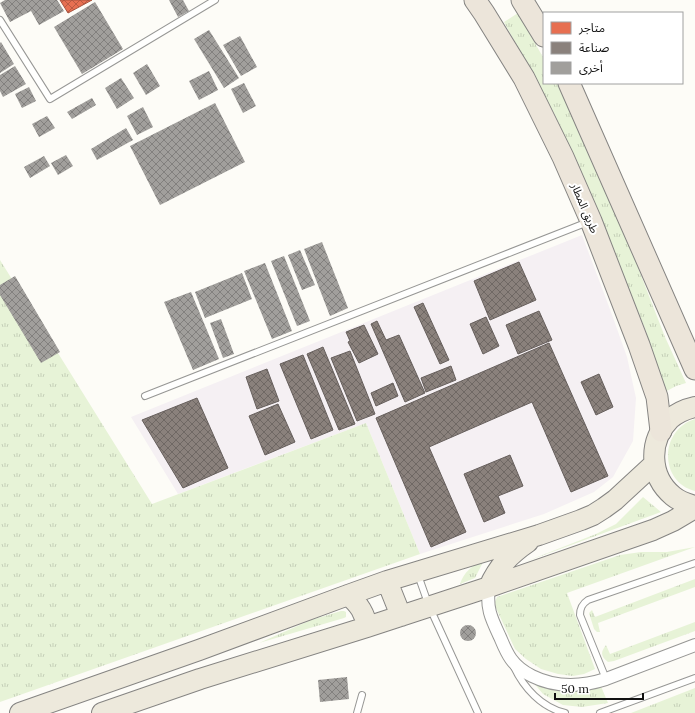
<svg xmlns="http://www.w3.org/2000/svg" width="695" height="713" viewBox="0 0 695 713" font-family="Lora,'Noto Sans Arabic',serif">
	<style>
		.industrial { fill: #f5f0f3 }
		.grass { fill: url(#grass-tufts) }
		.shops { fill: url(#shops-cross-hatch); stroke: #a7533e }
		.industry { fill: url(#industry-cross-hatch); stroke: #665f5c }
		.building { fill: url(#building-cross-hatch) }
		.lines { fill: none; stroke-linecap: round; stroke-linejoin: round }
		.service-casing { stroke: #979795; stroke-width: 8 }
		.minor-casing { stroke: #979795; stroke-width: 14 }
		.primary-casing { stroke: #858482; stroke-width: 22 }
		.trunk-casing { stroke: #858482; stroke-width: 23 }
		.service { stroke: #fffffe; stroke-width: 6 }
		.minor { stroke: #fffffe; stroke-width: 12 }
		.primary { stroke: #ede9dc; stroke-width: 20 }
		.trunk { stroke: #ece5da; stroke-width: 21 }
		.labels { text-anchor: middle; stroke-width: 4; stroke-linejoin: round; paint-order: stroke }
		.street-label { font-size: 11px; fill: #111; stroke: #fff }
	</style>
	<defs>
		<pattern id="grass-tufts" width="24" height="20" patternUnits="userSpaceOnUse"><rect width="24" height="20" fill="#e7f3d7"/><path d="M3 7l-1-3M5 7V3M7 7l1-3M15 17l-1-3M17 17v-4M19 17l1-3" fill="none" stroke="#c5cfb8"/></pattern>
		<pattern id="shops-cross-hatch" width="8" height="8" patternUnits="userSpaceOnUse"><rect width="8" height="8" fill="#e76f51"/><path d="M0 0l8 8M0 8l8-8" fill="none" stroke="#ba5a42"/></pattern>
		<pattern id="industry-cross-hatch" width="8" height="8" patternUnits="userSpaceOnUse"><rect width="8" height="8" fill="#8a817c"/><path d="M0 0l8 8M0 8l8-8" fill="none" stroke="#6f6864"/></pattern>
		<pattern id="building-cross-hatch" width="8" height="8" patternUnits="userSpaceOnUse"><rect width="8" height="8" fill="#a19f9c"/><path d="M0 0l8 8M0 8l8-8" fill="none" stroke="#82807e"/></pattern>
	</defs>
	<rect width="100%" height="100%" fill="#fdfcf7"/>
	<path class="industrial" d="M582,235L611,312L627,357L636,398L633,441L613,477L594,492L544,514L420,554L366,423L178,494L131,417Z"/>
	<path class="grass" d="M518,13L544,59V83H558L584,139L623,229L665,337L686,383L676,386L665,392L646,331L595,207L555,115L504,22Z
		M0,260L152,504L366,423L420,554L0,702Z
		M695,419V491C659,482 659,430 695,419Z
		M643,497L661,512L522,563L596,534L616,524Z
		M695,547L567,593L595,669L584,674L573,676L558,674L541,669L526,659L515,649L496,608L495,602L497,597L620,555L641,552H667Z
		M483,562L475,578L460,584C464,572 472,565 483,562Z
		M695,579V587L598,623L600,632H597L594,629L589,613L592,610L595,617Z
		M341,611H344L346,612V617L344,618L259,643L311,620Z
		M695,622V631L614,661L608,662C601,656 600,653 606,645L610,654Z
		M533,682L600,684L608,703L582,707L563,705L543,694Z
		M695,688V713H631Z"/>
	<path class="shops" d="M60,0H92L68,13Z"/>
	<path class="industry" d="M519,262L536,300L490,320L474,281Z
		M423,303L449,360L440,364L414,307Z
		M539,311L552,340L518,354L506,325Z
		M486,317L499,346L483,354L470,324Z
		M377,321L386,340L399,335L425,393L405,402L371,324Z
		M364,325L378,354L359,363L348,342L350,341L346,332Z
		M549,343L608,476L571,492L532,402L429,447L466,532L431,547L376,418Z
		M323,347L355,424L339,430L307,354Z
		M350,351L375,414L357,421L331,358Z
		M303,355L333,430L311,439L280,364Z
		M451,366L456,380L426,392L421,378Z
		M267,369L279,401L257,409L246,377Z
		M599,374L613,407L596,415L581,382Z
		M393,383L398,396L376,406L371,393Z
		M197,398L228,468L183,488L142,420Z
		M278,404L295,442L265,455L249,416Z
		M510,455L523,486L498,496L505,513L484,522L464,474Z"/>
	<path class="building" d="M5,0H57L64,11L39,25L31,11L10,22L0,3Z
		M169,0H183L189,11L178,17Z
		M95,2L123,49L82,74L54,27Z
		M209,30L239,78L224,88L194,39Z
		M240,36L257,67L241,76L223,45Z
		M1,42L14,64L0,73V43Z
		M147,64L160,86L146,95L133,73Z
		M15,66L26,84L3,97L0,91V75Z
		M209,71L218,90L199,100L189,81Z
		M121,78L134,98L117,109L105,88Z
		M244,83L256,106L243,113L231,89Z
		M29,87L36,101L22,108L15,94Z
		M92,98L96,105L72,119L67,112Z
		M215,103L245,162L160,205L130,146Z
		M143,107L153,127L137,135L127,116Z
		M47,116L55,128L39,137L32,124Z
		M126,128L133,140L97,160L91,149Z
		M66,155L73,166L58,175L51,163Z
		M44,156L50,166L30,178L24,167Z
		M322,242L348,308L330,316L304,249Z
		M300,250L315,285L302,290L288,255Z
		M284,256L310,321L297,326L271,261Z
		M265,263L292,331L272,339L244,271Z
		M242,273L252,299L205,318L195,292Z
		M15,276L60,352L41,363L0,295V285Z
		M191,292L219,359L193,370L164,302Z
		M221,319L234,354L223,358L210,323Z
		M460 633a8 8 0 1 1 16 0a8 8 0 1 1-16 0Z
		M347,677L349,699L320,702L318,680Z"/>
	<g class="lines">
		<defs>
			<path id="service" d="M0,20L50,99L215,0
				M145,396L588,222
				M418,575L429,606L478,713
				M514,667C524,688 541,707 565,713
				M606,679L580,615C580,608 582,604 588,600L695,563
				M357,713L362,695
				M600,713L695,678"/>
			<path id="minor" d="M489,587C486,608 491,618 500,637C503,644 506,652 511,659C516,666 524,672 532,676C556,688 581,687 606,679L695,645"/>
			<path id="primary" d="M695,407C686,409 677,413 670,419C648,441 649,476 673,496C679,501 687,504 695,506
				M387,581L401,616
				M489,587C498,567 509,555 528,542
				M348,595C359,604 365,613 367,627
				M20,713L199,650L348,595L387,581L539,535L581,520L593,515L604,508L615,500L654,464
				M102,713L200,679L367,627L489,587L653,530L673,521L695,508"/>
			<path id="trunk" d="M475,0L484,13L524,78L563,157L591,221L639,345L657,397L661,431
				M522,0L544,36
				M569,83L695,369"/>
		</defs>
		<use href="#service" class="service-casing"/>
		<use href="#minor" class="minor-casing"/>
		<use href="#primary" class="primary-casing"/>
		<use href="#trunk" class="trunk-casing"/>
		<use href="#service" class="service"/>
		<use href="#minor" class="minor"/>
		<use href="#primary" class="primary"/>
		<use href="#trunk" class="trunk"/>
	</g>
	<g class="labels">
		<g class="street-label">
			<text transform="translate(585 208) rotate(67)" y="4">طريق المطار</text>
		</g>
	</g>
	<rect x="543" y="12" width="140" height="72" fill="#ffffff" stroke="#a0a0a0"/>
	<rect x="551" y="22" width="20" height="12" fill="#e76f51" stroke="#a0a0a0"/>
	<text x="579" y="32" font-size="12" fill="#111111">متاجر</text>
	<rect x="551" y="42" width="20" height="12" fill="#8a817c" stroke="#a0a0a0"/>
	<text x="579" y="52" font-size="12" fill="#111111">صناعة</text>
	<rect x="551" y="62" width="20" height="12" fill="#a19f9c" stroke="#a0a0a0"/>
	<text x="579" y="72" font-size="12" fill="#111111">أخرى</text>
	<path d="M555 693v6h88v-6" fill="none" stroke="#111111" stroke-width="2"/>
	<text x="561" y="693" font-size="12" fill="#111111" stroke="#ffffff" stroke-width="3" paint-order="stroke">50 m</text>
</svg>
